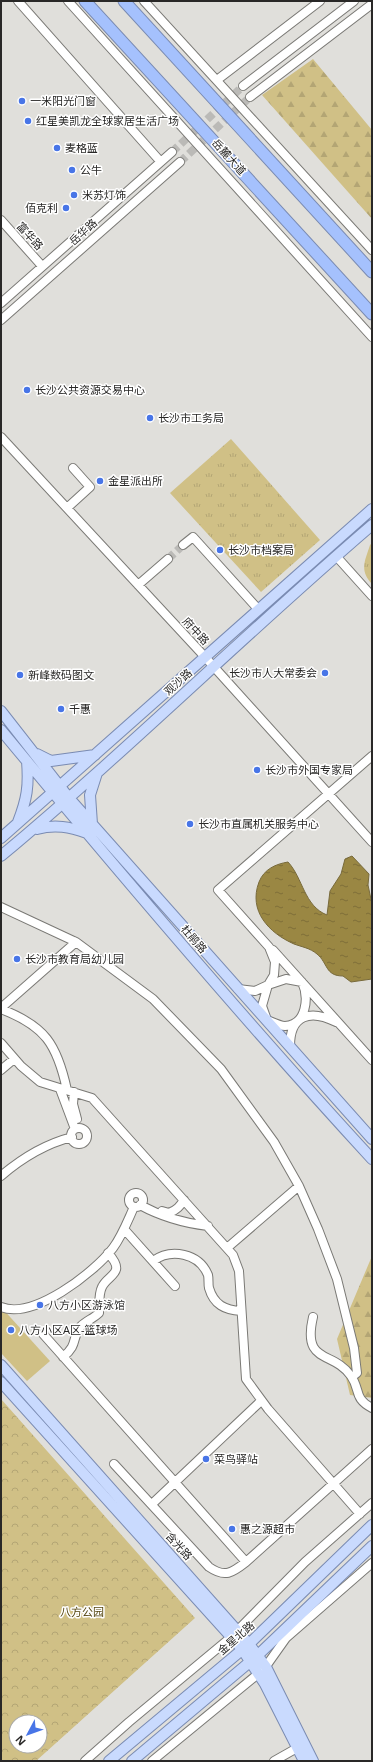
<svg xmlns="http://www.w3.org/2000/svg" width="373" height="1762" viewBox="0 0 373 1762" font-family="'Noto Sans','Noto Sans SC',sans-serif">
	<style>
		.grass { fill: url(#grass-tufts) }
		.forest { fill: url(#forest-firs) }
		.park { fill: url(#park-crowns); fill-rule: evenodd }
		.pitch { fill: #d0c086 }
		.water { fill: url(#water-ripples); stroke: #786a3b }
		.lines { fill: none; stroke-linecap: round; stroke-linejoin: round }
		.minor-tunnel { stroke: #bbbab7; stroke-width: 8; stroke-dasharray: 8 4; stroke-linecap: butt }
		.minor-casing { stroke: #7a7975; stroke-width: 10 }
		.major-casing { stroke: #7a8bb2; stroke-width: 12 }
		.highway-casing { stroke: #7a8bb2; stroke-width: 13 }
		.minor { stroke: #fff; stroke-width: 8 }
		.major { stroke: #c9dafe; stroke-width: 10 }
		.highway { stroke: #a5c1fd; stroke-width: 11 }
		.poi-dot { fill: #4875e7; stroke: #fff; stroke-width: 1.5 }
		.labels { text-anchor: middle; stroke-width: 3; stroke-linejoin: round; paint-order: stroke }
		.poi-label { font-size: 11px; fill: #292827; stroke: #fff; text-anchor: start }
		.street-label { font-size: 11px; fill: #292827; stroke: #fff }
		.park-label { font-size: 11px; fill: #554610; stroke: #fff }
	</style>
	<defs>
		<pattern id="grass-tufts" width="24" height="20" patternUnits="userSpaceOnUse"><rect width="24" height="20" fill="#d0c086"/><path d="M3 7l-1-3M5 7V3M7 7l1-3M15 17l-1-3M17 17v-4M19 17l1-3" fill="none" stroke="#b3a574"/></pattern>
		<pattern id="forest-firs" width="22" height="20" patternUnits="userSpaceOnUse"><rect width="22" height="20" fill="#d0c086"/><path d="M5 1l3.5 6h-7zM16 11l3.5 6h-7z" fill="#b3a574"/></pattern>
		<pattern id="park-crowns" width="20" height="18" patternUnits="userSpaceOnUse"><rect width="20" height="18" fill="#d0c086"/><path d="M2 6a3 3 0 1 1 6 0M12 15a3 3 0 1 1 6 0" fill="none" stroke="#b3a574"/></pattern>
		<pattern id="water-ripples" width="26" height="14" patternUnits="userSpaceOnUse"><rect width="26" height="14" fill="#9a8743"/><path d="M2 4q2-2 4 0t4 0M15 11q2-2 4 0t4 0" fill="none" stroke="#7e6e38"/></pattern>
	</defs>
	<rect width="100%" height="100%" fill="#e0dfdb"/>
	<path class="grass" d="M231,439L320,540L261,592L170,493Z
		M372,543V584C359,570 365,561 370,545Z"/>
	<path class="forest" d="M313,59L372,130V219L262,95Z
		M372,1256V1398L350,1395L337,1339Z"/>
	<path class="park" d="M1,1399L195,1618L36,1761H1ZM16,1722H40V1746H16Z"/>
	<path class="pitch" d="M1,1307L50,1361L27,1381L1,1353Z"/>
	<path class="water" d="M352,856L369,874L368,885L372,904V979L351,982L343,976C325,976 328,963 317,954C310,948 302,947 294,944C269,933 248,911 259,882C264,869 276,864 288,862C303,878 304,906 327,915L330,891L341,874L345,859Z"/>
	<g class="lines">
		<path class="minor-tunnel" d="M172,152L243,86
			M180,162L250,97
			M168,559L183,545"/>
		<defs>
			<path id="minor" d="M18,1L160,161
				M68,1L372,337
				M144,1L372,250
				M217,80L320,1
				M243,86L354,1
				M250,97L372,4
				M1,220L42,266
				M1,303L172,152
				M1,320L180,162
				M1,437L205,657L372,842
				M67,508L90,487L73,468
				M183,545L193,537L258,609
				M336,556L372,596
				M138,585L168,559
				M1,907L76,942L153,999L221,1069L274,1142L299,1186L318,1229L337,1279L354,1348L357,1373L352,1377
				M273,950L372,1060
				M286,979L302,982C309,997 307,1025 285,1026C280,1026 272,1022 267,1020L262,1006L268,985Z
				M238,989L255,991L268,985L274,975L275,962L269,947L218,890L372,756
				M1,1008L76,942
				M1,1009C45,1026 57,1044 67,1090
				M1,1043L21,1066L40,1082L92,1098L233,1255L239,1271L246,1379L268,1409L360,1514
				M290,1046C290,1015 310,1009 336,1022
				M1,1070L14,1059
				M60,1089L75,1129
				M74,1092L73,1104L77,1119
				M71 1136a8 8 0 1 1 16 0a8 8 0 1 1-16 0Z
				M1,1176C22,1158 45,1144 72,1137
				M129 1200a7 7 0 1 1 14 0a7 7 0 1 1-14 0Z
				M140,1205C162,1217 183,1223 208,1226
				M162,1211L169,1213C177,1210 180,1206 184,1200
				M124,1229L175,1286
				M227,1248L299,1186
				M153,1261C171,1248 199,1253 208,1275C209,1279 208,1284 209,1288C214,1305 225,1310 241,1311
				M1,1307C33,1320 94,1273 113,1248C122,1236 128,1220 134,1207
				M313,1317C302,1365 333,1350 351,1376C361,1390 353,1398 372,1408
				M43,1334L246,1562
				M63,1357C79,1344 71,1338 81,1326C86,1321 94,1318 99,1313C100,1304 98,1295 102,1287C108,1274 127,1274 108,1253
				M114,1464L209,1567C225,1578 232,1573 246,1562L372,1449
				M152,1504L261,1401
				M85,1761L129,1722L230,1638L305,1562L372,1503
				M152,1761L264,1669L286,1638L372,1563
				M274,1761L297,1748"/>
			<path id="major" d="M1,711L69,798L372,1139
				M1,730C122,876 244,1020 372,1159
				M37,754L51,761L95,755
				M18,822C27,799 29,786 27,761
				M92,824L90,795L97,773
				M37,829C55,824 70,827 87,833
				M1,838L372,509
				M1,856C128,750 246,633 372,525
				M1,1365L249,1644L266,1667L313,1761
				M1,1382L242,1649L265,1684L304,1761
				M109,1761L249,1644L372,1525
				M132,1761L258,1655L372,1546"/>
			<path id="highway" d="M85,1L372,314
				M124,1L372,272"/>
		</defs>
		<use href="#minor" class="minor-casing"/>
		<use href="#major" class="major-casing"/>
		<use href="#highway" class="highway-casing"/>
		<use href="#minor" class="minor"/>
		<use href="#major" class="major"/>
		<use href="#highway" class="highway"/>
	</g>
	<g class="poi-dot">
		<circle cx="22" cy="101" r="4"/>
		<circle cx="28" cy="121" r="4"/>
		<circle cx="57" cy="148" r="4"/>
		<circle cx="72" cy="170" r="4"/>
		<circle cx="74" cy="195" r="4"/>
		<circle cx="66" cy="208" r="4"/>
		<circle cx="27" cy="390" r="4"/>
		<circle cx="150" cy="418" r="4"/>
		<circle cx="100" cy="481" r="4"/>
		<circle cx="220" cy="550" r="4"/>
		<circle cx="325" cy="673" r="4"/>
		<circle cx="20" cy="675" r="4"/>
		<circle cx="61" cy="709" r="4"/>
		<circle cx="257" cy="770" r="4"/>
		<circle cx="190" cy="824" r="4"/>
		<circle cx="17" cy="959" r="4"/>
		<circle cx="40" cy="1305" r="4"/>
		<circle cx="11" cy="1330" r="4"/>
		<circle cx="206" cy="1459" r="4"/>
		<circle cx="232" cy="1529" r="4"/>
	</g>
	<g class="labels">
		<g class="poi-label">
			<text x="30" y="105">一米阳光门窗</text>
			<text x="36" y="125">红星美凯龙全球家居生活广场</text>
			<text x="65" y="152">麦格蓝</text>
			<text x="80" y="174">公牛</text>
			<text x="82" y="199">米苏灯饰</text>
			<text x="58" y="212" text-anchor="end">佰克利</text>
			<text x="35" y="394">长沙公共资源交易中心</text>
			<text x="158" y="422">长沙市工务局</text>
			<text x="108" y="485">金星派出所</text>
			<text x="228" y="554">长沙市档案局</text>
			<text x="317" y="677" text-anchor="end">长沙市人大常委会</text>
			<text x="28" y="679">新峰数码图文</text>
			<text x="69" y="713">千惠</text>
			<text x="265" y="774">长沙市外国专家局</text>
			<text x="198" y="828">长沙市直属机关服务中心</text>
			<text x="25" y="963">长沙市教育局幼儿园</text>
			<text x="48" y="1309">八方小区游泳馆</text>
			<text x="19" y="1334">八方小区A区-篮球场</text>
			<text x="214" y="1463">菜鸟驿站</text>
			<text x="240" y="1533">惠之源超市</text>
		</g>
		<g class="street-label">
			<text transform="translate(229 157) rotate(48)" y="4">岳麓大道</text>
			<text transform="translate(83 232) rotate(-42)" y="4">岳华路</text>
			<text transform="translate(30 236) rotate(48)" y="4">富华路</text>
			<text transform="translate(196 631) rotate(47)" y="4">府中路</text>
			<text transform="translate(178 682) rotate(-42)" y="4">观沙路</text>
			<text transform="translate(194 939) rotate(49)" y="4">杜鹃路</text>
			<text transform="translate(179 1546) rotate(48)" y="4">含光路</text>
			<text transform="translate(236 1638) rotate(-41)" y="4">金星北路</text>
		</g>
		<g class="park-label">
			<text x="82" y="1616">八方公园</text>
		</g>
	</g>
	<rect width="373" height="1762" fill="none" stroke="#292827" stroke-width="4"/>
	<g transform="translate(28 1734) rotate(229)"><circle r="19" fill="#ffffff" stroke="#a9a9a9"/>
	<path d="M0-3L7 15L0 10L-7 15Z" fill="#4875e7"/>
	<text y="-6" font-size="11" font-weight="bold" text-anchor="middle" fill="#292827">N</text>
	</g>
</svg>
